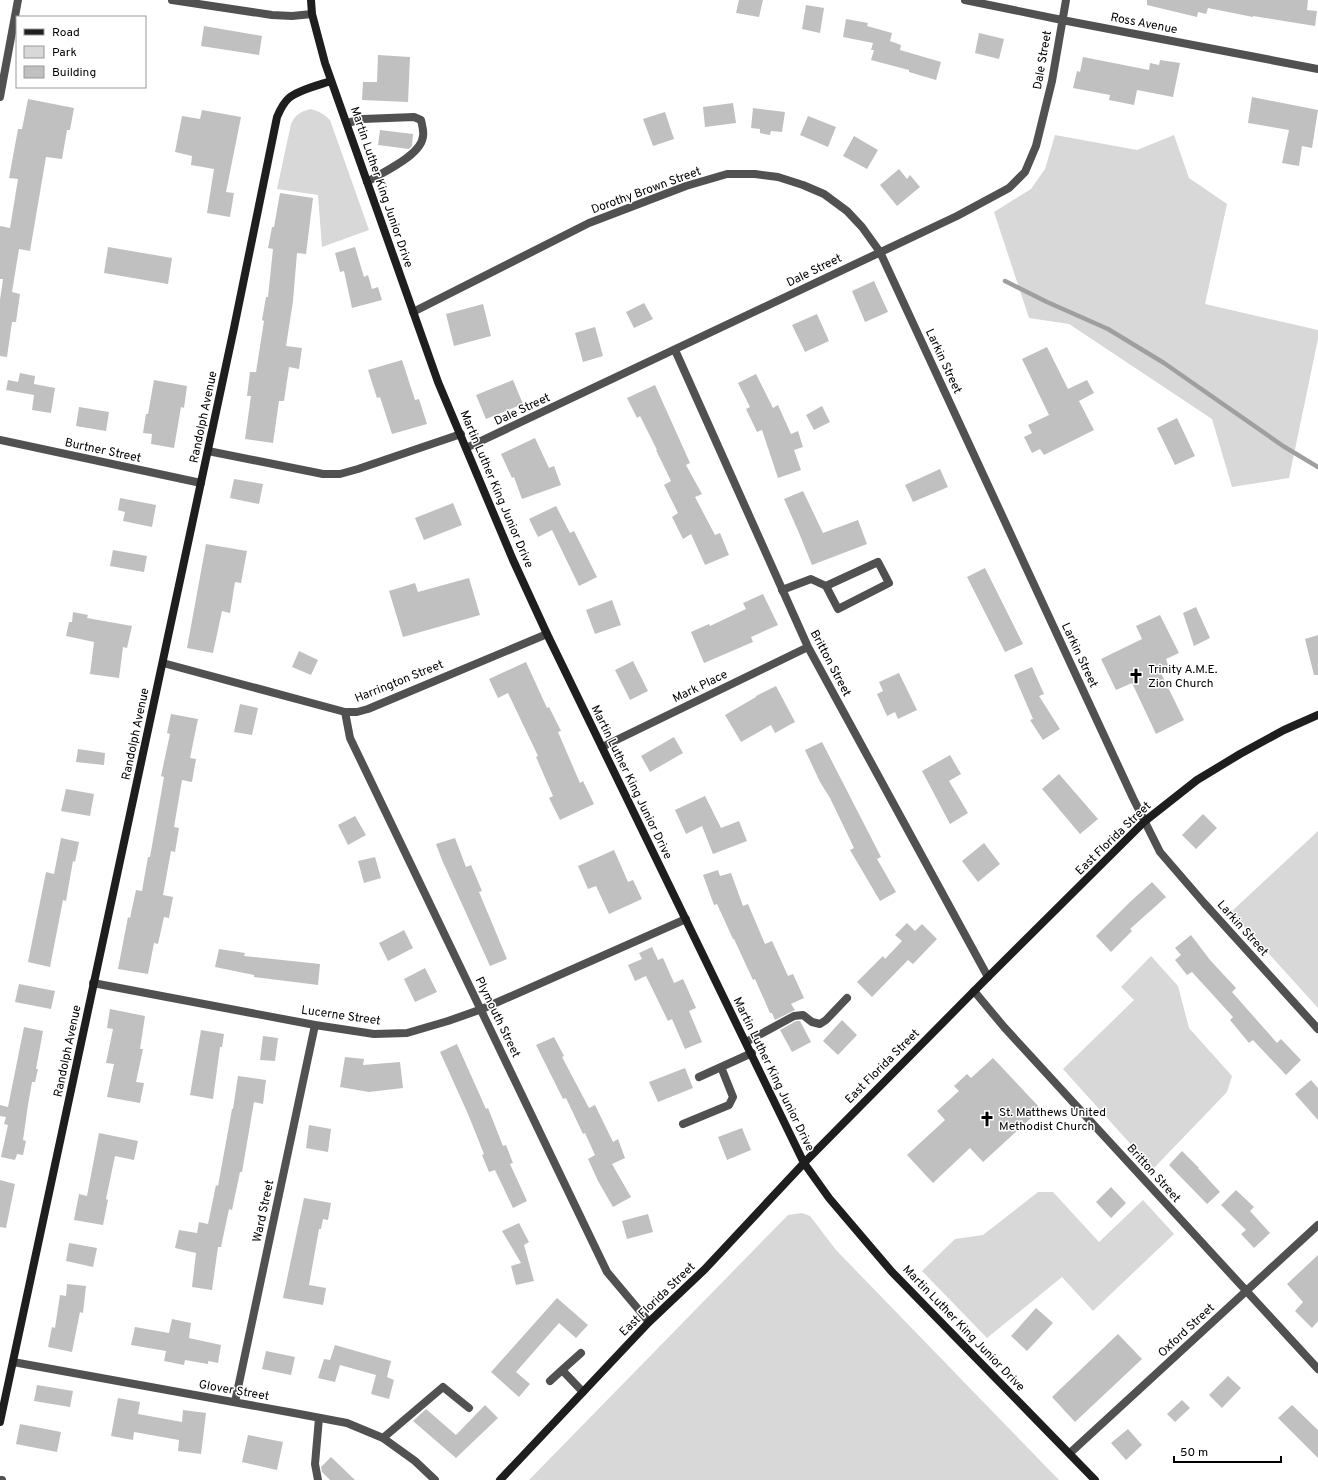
<svg xmlns="http://www.w3.org/2000/svg" width="1318" height="1480" viewBox="0 0 1318 1480" font-family="Overpass,sans-serif">
	<style>
		.green { fill: #d8d8d8 }
		.lines { fill: none; stroke-linecap: round; stroke-linejoin: round }
		.stream { stroke: #9f9f9f; stroke-width: 4.5 }
		.building { fill: #c0c0c0 }
		.lane { stroke: #515151; stroke-width: 8 }
		.street { stroke: #515151; stroke-width: 8 }
		.secondary { stroke: #1e1e1e; stroke-width: 8 }
		.labels { text-anchor: middle; stroke-width: 3; stroke-linejoin: round; paint-order: stroke }
		.street-label { font-size: 12px; fill: #000; stroke: #fff }
		.poi-label { font-size: 12px; fill: #000; stroke: #fff; text-anchor: start }
	</style>
	<rect width="100%" height="100%" fill="#fff"/>
	<path class="green" d="M310,109C319,111 324,114 330,120L369,230L322,247L318,195L277,189L291,124C295,115 300,112 310,109Z
		M1055,135L1137,150L1174,135L1189,178L1227,204L1205,304L1318,330V339L1289,478L1232,487L1212,419L1069,324L1029,318L994,212L1031,189L1045,169Z
		M1318,831V1008L1231,912Z
		M1151,956L1178,986L1189,1028L1232,1076L1227,1092L1153,1169L1063,1069L1134,1000L1121,987Z
		M1038,1192H1053L1099,1242L1143,1200L1174,1234L1093,1311L1062,1277L987,1338L922,1271L955,1239L983,1235Z
		M802,1213L810,1216L836,1250L1059,1480H529L788,1215Z"/>
	<g class="lines">
		<path class="stream" d="M1005,281L1047,302L1108,329L1164,363L1283,446L1318,467"/>
	</g>
	<path class="building" d="M739,0H763L759,17L736,13Z
		M1147,0H1308L1307,10L1317,11L1315,26L1253,16V17L1208,8L1206,14L1198,12L1197,17L1147,5Z
		M806,5L824,8L820,33L802,29Z
		M846,19L868,23L867,26L892,33L890,41L901,45L900,50L941,62L936,80L909,72V70L871,60L874,50H871L873,43L843,37Z
		M204,26L262,36L259,55L201,46Z
		M979,33L1004,39L999,59L975,53Z
		M378,55L410,57L408,102L362,100L363,82H377Z
		M1083,57L1149,70L1150,63L1159,65L1160,60L1180,63L1173,97L1137,90L1134,105L1109,100L1110,95L1073,88L1077,71L1080,72Z
		M1252,97L1318,110L1312,148L1302,146L1299,166L1282,163L1289,130L1248,123Z
		M28,99L74,108L70,130H67L62,159L46,157L30,251L19,249L12,292L20,294L16,322H12L7,357L0,356V300L3,279H0V226L10,228L18,179L9,178L18,129H22Z
		M733,103L736,123L705,127L703,107Z
		M753,108L785,112L782,132L771,131L770,135L760,133V129L751,128Z
		M202,110L241,117L226,192L234,193L230,217L207,213L214,169L191,165L192,156L175,152L182,116L200,119Z
		M665,112L674,139L653,146L643,119Z
		M808,116L836,127L828,147L800,135Z
		M380,130L413,134L412,146L409,149L378,145Z
		M854,136L878,150L867,169L843,156Z
		M899,169L907,179L910,175L920,187L897,206L880,185Z
		M280,193L313,198L306,254L297,253L293,301L286,346L302,348L299,369L289,367L284,401H279L273,443L245,439L251,396H247L250,372H256L264,321L262,320L266,297H268L273,249L268,248L272,227H274Z
		M108,247L172,258L168,284L104,273Z
		M355,247L364,277L368,275L372,289L378,287L382,300L352,308L344,271L340,272L335,253Z
		M874,281L888,312L865,322L852,291Z
		M644,303L653,319L634,328L626,312Z
		M483,304L491,336L454,346L446,314Z
		M817,314L829,341L805,352L792,325Z
		M595,327L603,356L583,362L575,333Z
		M1047,347L1068,389L1087,380L1094,393L1079,401L1094,430L1044,455L1040,449L1032,453L1024,437L1032,433L1028,425L1049,415L1022,359Z
		M402,360L415,400L419,399L427,424L392,434L380,397L377,398L368,370Z
		M20,373L35,376L34,384L55,388L51,413L32,410L34,395L6,390L8,380L18,382Z
		M756,374L773,408L778,405L791,434L798,431L803,447L794,450L801,470L778,478L762,430L757,432L746,409L750,407L738,383Z
		M154,380L187,386L184,408L181,407L174,448L151,444L152,434L143,433L146,414H148Z
		M513,380L523,404L486,419L476,395Z
		M655,385L690,463L686,465L702,494L695,497L715,535L720,533L729,555L705,565L691,534L683,539L672,517L678,513L664,485L671,481L656,450H657L640,416L637,418L627,398Z
		M822,406L830,422L814,430L806,415Z
		M79,407L109,412L106,431L76,426Z
		M1177,418L1195,456L1175,465L1157,428Z
		M535,438L549,468L554,466L561,485L522,499L514,477L512,478L501,454Z
		M940,469L948,487L913,502L905,485Z
		M234,479L263,484L259,504L230,498Z
		M803,491L823,533L858,520L867,544L812,565L799,533L784,499Z
		M120,498L156,505L152,527L123,521L125,512L118,510Z
		M453,503L462,525L424,540L415,518Z
		M556,506L570,533L574,531L597,577L579,586L552,530L538,537L529,519Z
		M206,544L247,551L241,583L235,582L230,613L222,611L213,653L187,648Z
		M113,550L147,556L144,572L110,566Z
		M985,568L1023,644L1005,652L967,577Z
		M469,578L480,615L403,637L389,591L415,583L418,592Z
		M763,594L778,625L751,637L753,642L704,663L691,632L709,624L710,626L746,609L743,603Z
		M612,600L621,625L595,634L586,610Z
		M1196,607L1210,638L1194,646L1183,613Z
		M73,612L88,615L87,618L132,626L127,648L123,647L119,678L90,674L94,642L66,636L69,622H72Z
		M1160,615L1179,653L1166,659L1168,665L1159,669L1184,720L1156,734L1132,683L1116,690L1101,659L1142,639L1136,626Z
		M1318,635V675H1314L1305,639Z
		M299,651L318,660L311,675L292,667Z
		M633,661L648,691L630,700L615,670Z
		M526,662L547,708L549,707L561,731L558,732L580,783L583,781L594,804L560,820L549,798L553,796L536,757L538,756L508,693L498,698L489,679Z
		M1032,667L1044,694L1039,696L1060,729L1043,740L1030,720L1033,719L1014,675Z
		M899,673L917,710L898,719L895,712L887,716L877,694L883,691L879,682Z
		M776,686L795,722L775,733L771,725L741,742L725,715L756,697V696Z
		M240,704L258,708L252,735L234,732Z
		M171,714L198,719L190,758L196,759L192,782L182,780L174,827L179,828L175,852L171,851L163,895L173,897L169,918L164,917L158,944L154,943L148,974L118,969L128,917L130,918L136,890L142,891L148,857H150L164,777L161,776L170,734L167,733Z
		M674,737L683,753L650,772L641,756Z
		M822,742L881,857L877,859L896,892L880,901L850,850L854,848L830,798L820,782L805,750Z
		M78,749L105,753L104,765L76,762Z
		M950,755L961,774L949,781L968,813L950,824L922,771Z
		M1059,774L1098,819L1080,834L1042,789Z
		M66,789L94,794L90,816L61,811Z
		M705,796L721,828L739,821L747,841L713,854L702,826L686,834L675,810Z
		M1203,814L1217,828L1196,849L1182,835Z
		M355,816L366,835L348,845L338,825Z
		M61,838L79,842L75,862L73,861L66,901L63,900L50,967L28,962L46,872L54,874Z
		M455,838L466,867L471,865L482,891L479,892L507,959L490,966L442,860L436,844Z
		M984,843L1000,864L978,882L962,861Z
		M614,850L628,882L633,880L642,899L609,914L596,886L588,889L578,866Z
		M375,857L381,878L364,883L358,861Z
		M718,870L720,876L731,873L743,906L748,904L765,944L772,941L788,976L793,974L804,998L791,1004L795,1010L775,1020L772,1013H770L755,979L753,980L734,939H733L717,904L714,905L703,875Z
		M1152,882L1166,897L1130,929L1132,931L1111,952L1096,936L1130,902Z
		M907,923L915,931L922,924L937,939L913,964L908,960L872,997L857,982L883,956L885,959L902,941L895,935Z
		M404,930L413,948L388,961L379,943Z
		M1191,935L1210,960L1236,988L1232,992L1277,1043L1281,1039L1301,1060L1286,1075L1253,1040L1249,1043L1230,1020L1233,1017L1192,972L1187,975L1175,960L1181,955L1175,948Z
		M652,947L658,960L663,958L674,983L683,979L696,1008L689,1011L702,1042L685,1049L672,1019L668,1021L646,976L635,981L628,965L642,959L639,953Z
		M219,949L245,953L244,956L320,964L318,985L254,977V975L215,967Z
		M425,968L437,992L415,1002L404,979Z
		M19,984L55,991L51,1009L15,1002Z
		M110,1009L145,1016L140,1049H143L136,1082L144,1083L140,1103L107,1097L114,1064L106,1063L113,1029L107,1028Z
		M842,1020L857,1035L838,1055L823,1041Z
		M796,1021H800L811,1042L792,1052L780,1030Z
		M24,1027L43,1031L36,1069H38L35,1082H32L28,1105L23,1140L26,1141L23,1155L17,1154L15,1160L1,1157L8,1125L4,1124L6,1117L0,1116V1105L8,1107Z
		M201,1030L224,1034L222,1047H220L213,1099L190,1095Z
		M263,1036L278,1038L275,1061L260,1060Z
		M554,1037L564,1056L562,1057L589,1108L595,1105L613,1142L618,1139L625,1158L612,1164L631,1197L613,1207L598,1181L588,1159L595,1155L585,1133L583,1134L566,1098L563,1099L536,1045Z
		M457,1044L486,1109L488,1108L503,1146L506,1145L513,1163L510,1164L527,1201L513,1208L495,1170L489,1172L482,1155L484,1154L468,1114L440,1052Z
		M345,1057L364,1059L363,1065L400,1062L403,1088L369,1092L340,1087Z
		M993,1058L1041,1109L983,1162L970,1148L933,1183L907,1155L945,1120L937,1111L959,1091L954,1086L967,1074L971,1078Z
		M685,1068L693,1088L658,1102L649,1082Z
		M238,1076L266,1080L263,1104L254,1102L242,1172H240L232,1210L229,1209L221,1247H218L212,1290L192,1287L196,1253L175,1248L179,1230L197,1233L199,1222L208,1224L216,1185L218,1186L232,1109H233Z
		M1311,1080L1318,1088V1120L1295,1094Z
		M309,1125L331,1129L328,1152L306,1148Z
		M742,1128L751,1150L727,1160L718,1137Z
		M99,1133L138,1141L134,1160L115,1156L106,1199L108,1200L103,1225L74,1220L79,1194L87,1196Z
		M1182,1151L1199,1168H1198L1220,1192L1207,1204L1169,1165Z
		M0,1180L15,1184L6,1228L0,1227Z
		M1111,1187L1126,1203L1111,1218L1096,1202Z
		M1236,1190L1254,1207L1250,1211L1270,1233L1254,1248L1241,1234L1246,1230L1221,1205Z
		M304,1198L331,1203L328,1220L323,1219L321,1229H319L309,1285L326,1288L323,1305L283,1298Z
		M648,1214L653,1232L627,1239L622,1221Z
		M519,1223L529,1242L524,1245L534,1281L516,1285L511,1266L521,1263L502,1231Z
		M69,1243L97,1248L93,1267L66,1261Z
		M1318,1255V1321L1312,1328L1295,1311L1303,1302L1287,1284Z
		M67,1284L86,1286L83,1313L80,1312L72,1352L48,1347L52,1327L55,1328L60,1295L66,1296Z
		M557,1298L588,1325L576,1338L559,1323L516,1372L530,1384L519,1397L491,1372Z
		M1036,1308L1053,1323L1027,1351L1011,1336Z
		M172,1319L191,1323L189,1338L221,1345L218,1363L208,1361V1364L185,1360L184,1365L164,1361L166,1351L131,1345L135,1327L169,1333Z
		M1118,1334L1142,1359L1075,1422L1052,1397Z
		M335,1345L391,1361L387,1377L394,1380L389,1399L371,1394L376,1375L340,1365L335,1382L318,1378L324,1359L330,1360Z
		M266,1351L295,1357L291,1375L262,1369Z
		M1228,1376L1241,1388L1222,1408L1209,1395Z
		M37,1385L73,1391L70,1407L34,1401Z
		M118,1398L140,1402L138,1414L182,1422L183,1410L206,1413L201,1454L178,1451L179,1440L134,1432L133,1440L111,1436Z
		M1182,1400L1190,1408L1175,1422L1167,1414Z
		M485,1405L498,1418L456,1458L413,1421L426,1409L456,1435Z
		M1292,1405L1318,1430V1458L1278,1418Z
		M20,1424L61,1432L57,1452L16,1444Z
		M1128,1429L1142,1445L1126,1460L1111,1443Z
		M248,1435L283,1442L277,1470L242,1462Z
		M331,1457L355,1480H330L322,1472L321,1467Z"/>
	<g class="lines">
		<path class="lane" d="M347,123L363,119L414,117L421,120C422,125 424,131 423,136C422,155 383,172 367,182
			M782,590L811,579L826,586L838,609L889,583L878,562L826,586
			M746,1042L794,1016L803,1015L812,1022L820,1024L826,1020L847,998
			M699,1077L752,1053
			M683,1124L729,1105L733,1097L721,1067
			M581,1353L562,1370L583,1392
			M550,1381L562,1370
			M383,1438L443,1387L469,1408
			M0,1480H2
			M318,1480L315,1464L319,1418"/>
		<path class="street" d="M172,0L272,15L292,16L312,14
			M965,0L1062,20L1318,69
			M0,97L18,0
			M413,312L589,223L686,186L727,174H755L778,177L803,185L824,194L847,211L862,227L880,252L1081,686L1133,798L1160,852L1204,903L1318,1029
			M675,350L808,647L988,977
			M0,440L201,483
			M466,448L957,216L1009,188L1025,172L1036,146L1052,81L1066,0
			M208,451L323,474H340L358,469L461,434
			M163,663L345,712H357L368,709L547,634
			M345,712L350,738L607,1272L649,1322
			M602,747L808,647
			M93,983L315,1025L374,1034L407,1033L448,1021L482,1009L686,919
			M974,991L1004,1027L1318,1369
			M13,1362L294,1413L347,1423L383,1438L415,1461L435,1480
			M235,1402L315,1025
			M1070,1453L1318,1225"/>
		<path class="secondary" d="M311,0L312,14L325,63L438,382L513,560L547,634L804,1163L829,1198L892,1272L1095,1480
			M0,1422L234,328L277,117C280,110 283,103 289,98C298,90 319,85 331,81
			M500,1480L649,1322L705,1269L804,1163L988,977L1145,821L1197,780L1240,754L1284,730L1318,715"/>
	</g>
	<defs>
		<symbol id="church-bare" viewBox="-9 -9 18 18"><path d="M-1.2-6h2.4v3.5h3.3v2.4h-3.3V6h-2.4V-.1h-3.3v-2.4h3.3Z" fill="#000" stroke="#fff" stroke-width="2.5" paint-order="stroke"/></symbol>
	</defs>
	<g fill-rule="evenodd">
		<use href="#church-bare" x="1125" y="665" width="22" height="22"/>
		<use href="#church-bare" x="976" y="1108" width="22" height="22"/>
	</g>
	<g class="labels">
		<g class="street-label">
			<text transform="translate(1144 23) rotate(11)" y="4">Ross Avenue</text>
			<text transform="translate(1042 60) rotate(-80)" y="4">Dale Street</text>
			<text transform="translate(382 187) rotate(71)" y="4">Martin Luther King Junior Drive</text>
			<text transform="translate(646 190) rotate(-20)" y="4">Dorothy Brown Street</text>
			<text transform="translate(814 270) rotate(-26)" y="4">Dale Street</text>
			<text transform="translate(944 361) rotate(65)" y="4">Larkin Street</text>
			<text transform="translate(522 409) rotate(-25)" y="4">Dale Street</text>
			<text transform="translate(203 417) rotate(-78)" y="4">Randolph Avenue</text>
			<text transform="translate(103 450) rotate(12)" y="4">Burtner Street</text>
			<text transform="translate(497 489) rotate(67)" y="4">Martin Luther King Junior Drive</text>
			<text transform="translate(1080 655) rotate(65)" y="4">Larkin Street</text>
			<text transform="translate(831 663) rotate(62)" y="4">Britton Street</text>
			<text transform="translate(399 681) rotate(-22)" y="4">Harrington Street</text>
			<text transform="translate(700 686) rotate(-26)" y="4">Mark Place</text>
			<text transform="translate(135 734) rotate(-78)" y="4">Randolph Avenue</text>
			<text transform="translate(632 782) rotate(64)" y="4">Martin Luther King Junior Drive</text>
			<text transform="translate(1113 838) rotate(-44)" y="4">East Florida Street</text>
			<text transform="translate(1243 928) rotate(48)" y="4">Larkin Street</text>
			<text transform="translate(341 1015) rotate(8)" y="4">Lucerne Street</text>
			<text transform="translate(498 1017) rotate(64)" y="4">Plymouth Street</text>
			<text transform="translate(67 1051) rotate(-78)" y="4">Randolph Avenue</text>
			<text transform="translate(882 1066) rotate(-45)" y="4">East Florida Street</text>
			<text transform="translate(774 1074) rotate(64)" y="4">Martin Luther King Junior Drive</text>
			<text transform="translate(1154 1173) rotate(48)" y="4">Britton Street</text>
			<text transform="translate(263 1211) rotate(-78)" y="4">Ward Street</text>
			<text transform="translate(657 1299) rotate(-44)" y="4">East Florida Street</text>
			<text transform="translate(964 1328) rotate(46)" y="4">Martin Luther King Junior Drive</text>
			<text transform="translate(1186 1330) rotate(-43)" y="4">Oxford Street</text>
			<text transform="translate(234 1390) rotate(10)" y="4">Glover Street</text>
		</g>
		<g class="poi-label">
			<text x="1148" y="673">Trinity A.M.E.<tspan x="1148" dy="14">Zion Church</tspan></text>
			<text x="999" y="1116">St. Matthews United<tspan x="999" dy="14">Methodist Church</tspan></text>
		</g>
	</g>
	<rect x="16" y="16" width="130" height="72" fill="#ffffff" stroke="#999999"/>
	<rect x="24" y="29" width="20" height="6" fill="#1e1e1e" stroke="#999999"/>
	<text x="52" y="36" font-size="12" fill="#000000">Road</text>
	<rect x="24" y="46" width="20" height="12" fill="#d8d8d8" stroke="#999999"/>
	<text x="52" y="56" font-size="12" fill="#000000">Park</text>
	<rect x="24" y="66" width="20" height="12" fill="#c0c0c0" stroke="#999999"/>
	<text x="52" y="76" font-size="12" fill="#000000">Building</text>
	<path d="M1174 1456v6h107v-6" fill="none" stroke="#000000" stroke-width="2"/>
	<text x="1180" y="1456" font-size="12" fill="#000000" stroke="#ffffff" stroke-width="3" paint-order="stroke">50 m</text>
</svg>
